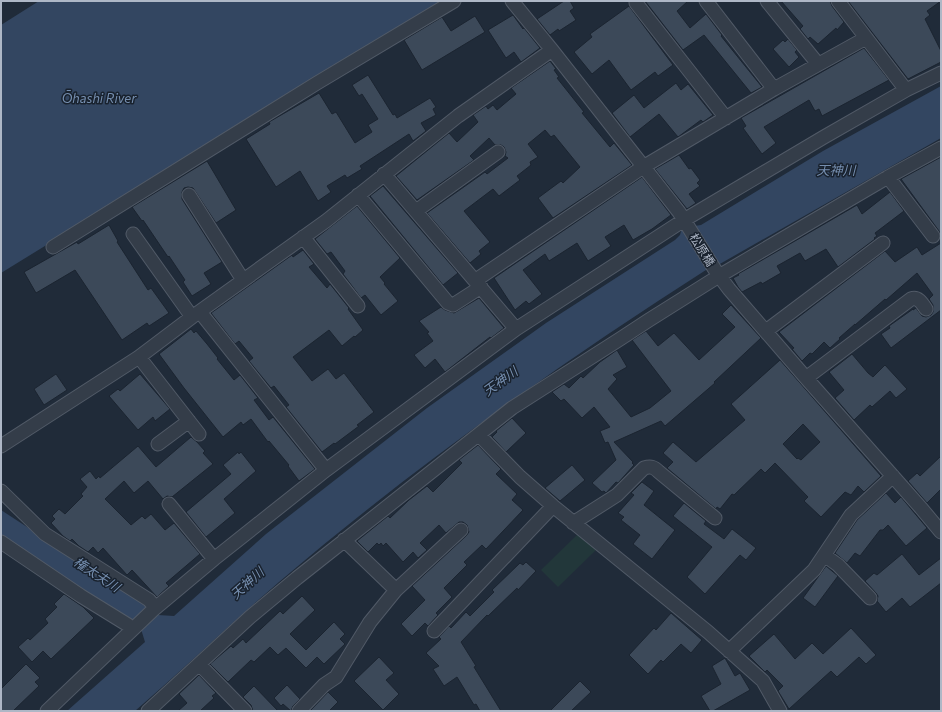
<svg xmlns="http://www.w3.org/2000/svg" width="942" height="712" viewBox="0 0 942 712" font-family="Commissioner,'Noto Sans JP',sans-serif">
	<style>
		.green { fill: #22373a }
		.water { fill: #334661 }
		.building { fill: #3c4959; stroke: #1b2430; fill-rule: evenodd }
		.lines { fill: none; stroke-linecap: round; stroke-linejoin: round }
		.street-casing { stroke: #515a67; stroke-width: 15 }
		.street { stroke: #343d49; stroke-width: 13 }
		.labels { text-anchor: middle; stroke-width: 3; stroke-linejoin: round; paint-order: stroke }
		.street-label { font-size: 12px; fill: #aeb7c6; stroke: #19222e }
		.water-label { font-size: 13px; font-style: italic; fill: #758eaf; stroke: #19222e }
	</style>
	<rect width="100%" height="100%" fill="#202b39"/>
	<path class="green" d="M578,534L596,550L558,587L541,570Z"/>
	<path class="water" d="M39,1H443L1,273V25Z
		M941,86V138L718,265L709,268C559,364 414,467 279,582C230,624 184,669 135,711H67L145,642L141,629L1,538V510L148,606L147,609L158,615L174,616L266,534L427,408L546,323L675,240L680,235L682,228L701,225L823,151Z"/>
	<path class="building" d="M564,1H570L574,8L570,11L576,20L559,31L558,29L550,35L537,19Z
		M645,1H688L677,11L690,28L706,14L722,35L721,36L762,87L751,93L704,35L683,50Z
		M781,1H830L832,6L844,22L837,30L836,28L818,44L810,37L808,39L800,29L803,26Z
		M848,1H941L927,11L930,15L925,19L941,51V62L908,79Z
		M629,6L673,65L658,76L655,72L631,90L609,60L592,74L574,52L592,37L590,34Z
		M513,15L523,29L524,28L540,48L521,62L514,52L506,58L488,30Z
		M475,16L485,32L422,70L404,40L442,17L451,31Z
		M788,39L797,50L795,52L799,57L789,67L773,49L783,40L785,42Z
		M864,48L889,80L822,116L819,109L815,111L809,100L764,127L776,143L762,154L743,128L746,126L741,118Z
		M550,61L556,69L554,70L559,77L557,78L584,112L582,113L610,147L614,143L632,165L553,218L538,198L561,181L563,183L580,167L554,135L551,137L545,130L528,144L538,157L530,162L531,165L517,176L520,180L499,196L493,189L464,211L490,242L479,251L481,254L470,263L427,213L485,172L487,174L508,158L505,156L506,152L504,147L501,145H495L489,138L470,156L474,160L417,200L396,176L449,133L457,142L478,122L473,115L486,106L488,109L493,105L497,110L516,94L511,88Z
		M368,75L393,115L395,114L397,118L430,98L436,107L433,109L436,115L421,123L426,131L413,141L409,134L360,166L362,169L347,178L345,175L327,186L331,192L318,201L300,171L276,187L246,139L270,124L269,122L319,93L332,114L336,112L355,143L372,132L368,125L378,119L362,94L359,96L352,85Z
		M676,83L681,90L688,84L713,115L703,122L701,120L678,137L659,114L630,137L612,113L634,95L644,108Z
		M679,155L689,169L691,168L700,180L697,183L700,186L689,194L696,203L687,209L655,169Z
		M941,157V240L939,231L901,179Z
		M207,161L236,210L216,223L193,188L188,187L184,188L182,192V199L222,262L204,273L211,284L192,296L183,282L185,280L169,256L168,257L143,220L142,221L132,207Z
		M642,177L671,215L652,229L633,240L624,225L605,237L611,246L588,261L577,243L549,261L545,254L523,270L542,294L529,304L526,301L515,310L494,278Z
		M383,186L458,273L443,285L370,196Z
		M890,192L904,211L875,233L877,236L874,238L875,239L838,267L826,249L805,261L800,253L777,266L781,273L762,284L761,282L742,292L738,287L733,278L739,275L738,274L857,205L862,214Z
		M357,206L400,258L380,277L385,283L384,284L398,301L381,315L365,295L361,298L343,274L345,271L331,252L327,254L315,239Z
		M109,225L118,241L117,242L148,290L151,288L169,313L149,326L147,323L122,340L75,270L36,293L24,272L77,242L78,244Z
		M941,243V310L891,348L881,334L890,328L889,326L913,309V310L916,308L922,316L926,317L931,315L933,312V305L929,299L933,295L917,273L886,300L885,299L855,325V324L839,338L840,339L830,348L824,342L812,354L810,353L802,361L792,349L794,348L779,332L885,251L895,262L917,247L922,255Z
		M303,250L314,264L309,267L327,288L330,284L349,308L348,309L363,330L355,337L354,336L342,346L329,330L293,357L312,381L328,369L336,379L344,373L374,412L357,425L359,426L335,444L334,443L322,452L286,407L289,405L274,386L271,388L249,361L253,358L239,341L235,344L211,313L292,255L293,257Z
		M479,298L504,328L491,338L490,337L445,372L435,359L425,368L414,355L433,341L427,333L429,332L419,321L441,307L445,310L454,313Z
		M731,305L761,338L714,382L715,383L665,426L661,421L614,442L633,462L632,463L634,465L618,483L616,482L606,493L604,491L602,492L592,483L616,460L608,442L605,443L600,431L610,427L594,407L582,418L564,399L561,401L552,392L564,384L569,388L581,376L583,378L600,362L617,350L627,367L613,375L617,379L608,389L631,417L650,408L671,391L632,340L646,331L658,346L674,333L699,360L735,327L722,314Z
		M191,329L194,333L196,331L207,344L218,358L217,359L234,380L240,375L258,398L254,400L269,420L273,417L315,469L299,481L288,466L289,465L269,441L268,442L251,419L243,425L241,422L223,437L184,388L159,354Z
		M852,354L868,373L873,377L885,365L907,389L896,398L890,391L872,407L870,405L854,420L835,398L844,390L829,372Z
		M780,360L881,476L864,492L858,486L851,495L845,492L821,517L804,501L808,497L775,463L765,473L761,469L734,495L732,494L720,509L717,507L716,509L667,468L673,462L663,453L673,442L696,462L745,420L731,404ZM803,424L820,442L801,460L798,458L797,459L783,444Z
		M56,374L67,390L44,405L34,389Z
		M140,374L170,409L155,421L153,417L138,430L109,396L118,389L120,391Z
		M512,418L526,433L506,452L492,437L497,432L496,431Z
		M191,437L197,442L205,451L203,453L213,464L172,497L167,496L163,499L148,481L134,493L124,481L105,499L131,525L142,516L145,519L151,514L165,530L174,523L200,554L166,583L169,586L157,597L132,570L127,575L103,548L98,553L93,547L88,552L79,546L72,539L70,541L63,536L51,523L55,519L52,516L59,509L65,514L83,496L81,494L87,487L80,479L90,471L96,479L99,476L100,478L138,446L156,467Z
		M478,445L501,469L496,474L517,494L512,500L523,510L486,549L482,545L464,562L467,565L444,588L452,597L436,613L438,615L428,626L425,623L412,636L401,624L425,600L412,586L466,536L469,532L467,525L463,522H459L446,533L439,525L420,543L427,550L418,558L413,552L403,562L386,543L383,546L381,543L379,545L377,543L368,552L357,541L388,516L390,518L409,500L427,486L433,492L462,463L459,460Z
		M238,452L239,454L241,452L256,471L224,499L235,513L206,537L186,512L231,474L223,465Z
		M941,456V489L927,503L908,481L917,473L920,476Z
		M572,465L585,480L560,501L545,488Z
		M642,482L654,491L644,505L675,530L652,559L633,544L640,535L621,520L624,517L618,513L634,495L631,493Z
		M886,493L895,503L901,497L927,528L906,546L888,525L883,530H880L860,556L855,553L847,563L835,553L857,520Z
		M684,503L706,521L704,524L724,539L732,529L756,548L746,560L740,555L705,594L687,577L712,547L673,516Z
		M902,554L919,575L941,558V583L910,607L902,598L886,612L877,601L878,596L876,593L865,581L874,573L877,575Z
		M526,562L536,571L518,590L517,588L488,616L487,615L461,642L476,666L474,667L501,711H480L476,704L474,705L457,677L444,686L433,669L439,666L426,653L441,639L439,637L449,626L451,628L466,612L470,616L494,592L492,590L520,563L523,565Z
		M826,566L838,576L815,607L803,598Z
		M64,594L83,607L94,618L51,659L43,651L32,662L18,647L28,638L30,640L48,623L45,619L57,607L54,604Z
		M302,596L315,610L290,634L306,650L334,622L345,634L340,639L345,644L324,664L317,657L306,668L286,648L278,655L270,647L254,662L251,660L228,682L210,664L231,646L233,648L243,639L246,643L280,611L283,614Z
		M671,613L702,640L691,653L681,644L663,662L661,660L648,674L629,655L654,628L656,630Z
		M851,628L876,655L866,664L859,657L837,677L831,671L789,709L778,691L783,686L767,670L765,672L749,656L774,634L795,659L812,643L823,654Z
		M379,657L394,673L386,680L399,694L383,710L354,681Z
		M725,658L735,676L740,673L750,690L713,711H710L701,696L721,684L712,666Z
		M26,664L40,678L35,682L39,686L13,711H1V689Z
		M199,675L216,693L212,696L214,698L200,711H178L187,703L179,694Z
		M580,681L591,692L571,711H550Z
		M287,685L300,699L293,706L291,711L283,704L281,706L274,698Z
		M254,686L278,711H253L251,705L243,697Z
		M328,692L338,702L329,711H310Z"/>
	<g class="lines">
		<defs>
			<path id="street" d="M512,1L552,50L679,212L717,273L729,289L806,378L921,508L941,532
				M706,1L774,89
				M767,1L818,64
				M838,1L906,90
				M636,3L726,118
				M384,174L516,329
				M888,177L933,236
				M189,195L243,280
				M358,195L448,303L453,305L481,287
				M416,211L498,152
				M133,234L192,317
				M303,237L358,306
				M53,247L317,83L454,1
				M476,280L643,167L774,89L866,38
				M200,312L326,470
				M766,331L883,243
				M139,357L199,434
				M806,378L911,299C918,296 922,303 926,309
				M479,435L520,477L553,506L708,632L763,681L780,711
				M158,444L189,421
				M1,446L139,357L192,317L326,221L458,116L552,50
				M1,491L45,534L149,600L155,607
				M169,504L214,559
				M573,523L617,495L644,468C651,466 654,467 659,472L715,518
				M344,540L396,590
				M1,542L81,596L128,625L132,630
				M824,555L838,565L870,598
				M434,631L553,506
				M729,651L814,570L851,515L893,476
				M199,664L245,711
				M47,711L153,610L214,559L326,470L516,329L684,220L824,137L906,90L941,73
				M148,711L250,617L297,578L512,408L620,339L649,320L719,276L888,177L941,148
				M299,711L324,685L336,677L370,622L396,590L461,530"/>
		</defs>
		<use href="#street" class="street-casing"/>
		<use href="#street" class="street"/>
	</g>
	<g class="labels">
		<g class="street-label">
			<text transform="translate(702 250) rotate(58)" y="4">松原橋</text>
		</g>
		<g class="water-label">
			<text x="99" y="103">Ōhashi River</text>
			<text x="836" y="175">天神川</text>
			<text transform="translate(500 381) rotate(-36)" y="5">天神川</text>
			<text transform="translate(97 574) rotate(33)" y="5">権太夫川</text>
			<text transform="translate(247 583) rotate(-42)" y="5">天神川</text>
		</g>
	</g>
	<rect width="942" height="712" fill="none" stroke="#aeb7c6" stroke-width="4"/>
</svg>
